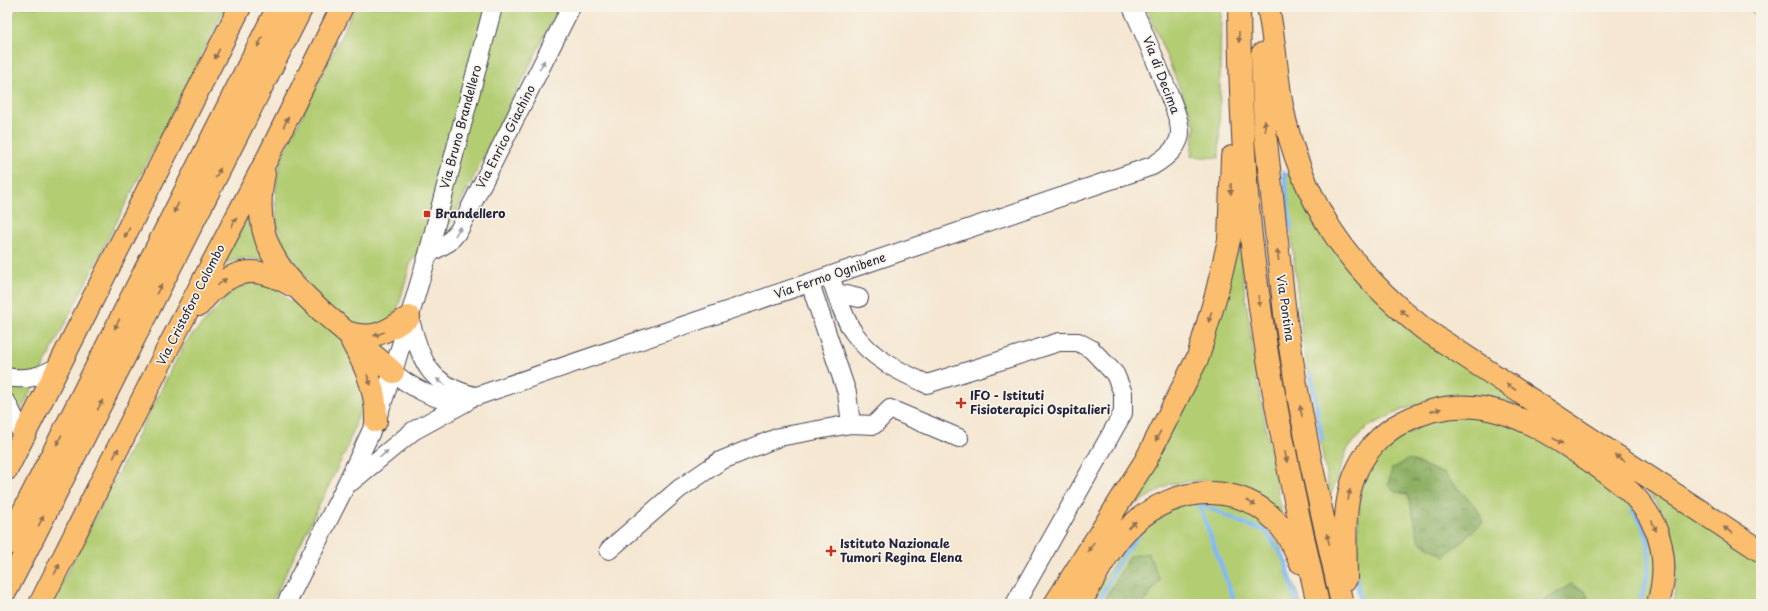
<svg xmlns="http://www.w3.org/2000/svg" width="1768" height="611" viewBox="0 0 1768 611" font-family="'Playpen Sans',sans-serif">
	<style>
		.grass { fill: #b3cd73; stroke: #6a7857 }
		.forest { fill: url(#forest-crowns); stroke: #586950 }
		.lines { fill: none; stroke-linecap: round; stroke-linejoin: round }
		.stream { stroke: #81baf2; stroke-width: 4.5 }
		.minor-casing { stroke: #424052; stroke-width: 20 }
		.major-casing { stroke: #424052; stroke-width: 24 }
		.highway-casing { stroke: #424052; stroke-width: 24 }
		.minor { stroke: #fff; stroke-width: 18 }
		.major { stroke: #fbbd6e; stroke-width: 22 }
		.highway { stroke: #fbbd6e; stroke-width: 22 }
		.oneway { fill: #8e7054 }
		.oneway2 { fill: #9c9ca7 }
		.poi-dot { fill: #c8321e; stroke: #f7f3e8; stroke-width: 1.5 }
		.labels { text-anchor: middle; stroke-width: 3.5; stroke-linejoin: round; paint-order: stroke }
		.street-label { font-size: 12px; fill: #22223b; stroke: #f7f3e8 }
		.poi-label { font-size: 12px; font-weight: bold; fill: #22223b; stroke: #f7f3e8; text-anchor: start }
	</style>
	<defs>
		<pattern id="forest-crowns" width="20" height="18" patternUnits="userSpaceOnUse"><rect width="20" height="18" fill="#8eb065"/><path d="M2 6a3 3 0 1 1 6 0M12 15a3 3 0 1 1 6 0" fill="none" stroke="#748f54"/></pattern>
	</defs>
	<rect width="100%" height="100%" fill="#f7f3e8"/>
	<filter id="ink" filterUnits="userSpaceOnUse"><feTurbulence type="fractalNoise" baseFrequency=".025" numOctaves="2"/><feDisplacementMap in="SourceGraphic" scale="8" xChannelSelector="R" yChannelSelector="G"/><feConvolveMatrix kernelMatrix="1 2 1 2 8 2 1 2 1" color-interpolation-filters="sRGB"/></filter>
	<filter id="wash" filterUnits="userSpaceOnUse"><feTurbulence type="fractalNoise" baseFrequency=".012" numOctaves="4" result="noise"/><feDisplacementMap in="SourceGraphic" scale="16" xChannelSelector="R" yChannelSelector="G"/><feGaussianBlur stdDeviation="0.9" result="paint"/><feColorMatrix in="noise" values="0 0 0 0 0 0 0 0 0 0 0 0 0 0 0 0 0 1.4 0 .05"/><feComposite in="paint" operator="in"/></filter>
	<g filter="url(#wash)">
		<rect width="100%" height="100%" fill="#f5e7d2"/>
		<path class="grass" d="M18,7H224L223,12L7,438V26Z
			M355,7H559L451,222L411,261L399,304L346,450L271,604H51L185,343L238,285L269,281L291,303L308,281C300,269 290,257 284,245C271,217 275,185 282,157Z
			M1146,7H1221L1219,158L1191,156L1195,125Z
			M1747,7H1761V21Z
			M1285,174L1295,177L1323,232L1536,414L1494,397L1448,395L1402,410L1366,428L1347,450L1330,497L1302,336Z
			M249,215L252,229L265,260C251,258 239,258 225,263L224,262Z
			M1236,229L1258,386L1284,524L1251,492L1228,483L1201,480L1170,484L1123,511L1171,431Z
			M1469,413L1525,427L1643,512L1658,564L1650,595L1642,604H1362L1356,574L1360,491L1367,474L1388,444L1437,418Z
			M1629,473L1761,555V604H1672C1681,571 1677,535 1658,506C1651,494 1639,484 1629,473Z
			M1196,498L1235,502L1264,524L1280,545L1301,604H1088L1132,534L1162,508Z"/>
		<path class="forest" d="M1409,459L1444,474L1476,507L1483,522L1445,556L1419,541L1408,494L1395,492L1388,484L1392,469Z
			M1148,553L1160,580L1143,604H1102L1130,556Z
			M1571,584L1585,591L1591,604H1546L1545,600Z"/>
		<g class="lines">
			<path class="stream" d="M1284,173L1291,228
				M1311,374L1322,439
				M1199,504L1235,604
				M1200,504L1252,527L1265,530L1285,560L1297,604
				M1632,510C1636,516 1642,523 1645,531C1653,554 1648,582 1638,604
				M1356,577L1361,604
				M1097,604L1119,562L1139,533"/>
		</g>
	</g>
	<g filter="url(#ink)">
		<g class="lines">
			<defs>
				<path id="minor" d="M428,254L449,242L459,230L571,7
					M830,276C836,292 844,320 854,333C871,358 900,372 927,384L1059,342H1078L1091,349L1115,374L1123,393V413L1015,604
					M837,293L859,298
					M409,317C422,360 426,384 475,396
					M393,372C406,384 437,402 455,401C463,401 470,398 477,396L1152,166C1164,159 1180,147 1180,132C1180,119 1173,106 1169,94C1157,65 1146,36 1132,7
					M7,377C27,381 42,376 59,366
					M7,403L23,436
					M851,424L874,425L890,409L959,438
					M351,482L413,431L466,402
					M609,550L679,489L720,461L779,437L851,424L847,393L810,283
					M286,604L344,489L376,421L393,372L428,254L493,7"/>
				<path id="major" d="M264,174C250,240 279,273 325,314C347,333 370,352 393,372
					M199,305C228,269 253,262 293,286
					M346,332C374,341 386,332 409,317
					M352,342C366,367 377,392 376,421
					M7,469L240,7
					M40,604L170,344L268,157L342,7"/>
				<path id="highway" d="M1239,7C1240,100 1244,193 1257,285C1271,393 1294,498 1318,604
					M1268,7C1275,40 1276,73 1282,106C1301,201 1349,270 1424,329L1761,551
					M1262,54L1265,132L1285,314L1296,385L1311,463L1342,604
					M7,544L278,7
					M1346,579C1346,545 1342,509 1354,477C1363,453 1381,433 1403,422C1475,385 1531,420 1590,461C1611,476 1634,491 1648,514C1665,541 1667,573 1658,604
					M7,589L302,7
					M1055,604L1146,460L1198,357L1216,295L1229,240L1232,157
					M1080,604C1095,578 1109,546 1132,525C1174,485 1242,479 1281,527C1289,537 1295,550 1300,562"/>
			</defs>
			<use href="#minor" class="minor-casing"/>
			<use href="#major" class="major-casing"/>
			<use href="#highway" class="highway-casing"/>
			<use href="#minor" class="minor"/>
			<use href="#major" class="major"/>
			<use href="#highway" class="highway"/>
		</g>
		<defs><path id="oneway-solid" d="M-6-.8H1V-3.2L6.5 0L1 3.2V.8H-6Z"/></defs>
		<g class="oneway">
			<use href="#oneway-solid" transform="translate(1239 37) rotate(89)"/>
			<use href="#oneway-solid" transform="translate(260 42) rotate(117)"/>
			<use href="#oneway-solid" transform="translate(217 54) rotate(116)"/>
			<use href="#oneway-solid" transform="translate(286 122) rotate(-63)"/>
			<use href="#oneway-solid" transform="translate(1265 126) rotate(-93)"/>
			<use href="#oneway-solid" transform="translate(218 173) rotate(-63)"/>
			<use href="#oneway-solid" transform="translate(1231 189) rotate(92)"/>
			<use href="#oneway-solid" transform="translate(176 208) rotate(117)"/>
			<use href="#oneway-solid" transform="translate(234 222) rotate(-62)"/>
			<use href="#oneway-solid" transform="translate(127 233) rotate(117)"/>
			<use href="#oneway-solid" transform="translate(1278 255) rotate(-96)"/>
			<use href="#oneway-solid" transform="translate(222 282) rotate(-38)"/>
			<use href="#oneway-solid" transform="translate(159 289) rotate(-63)"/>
			<use href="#oneway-solid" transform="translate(1259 301) rotate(82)"/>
			<use href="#oneway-solid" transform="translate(1404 313) rotate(-140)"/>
			<use href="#oneway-solid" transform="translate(1210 317) rotate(106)"/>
			<use href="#oneway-solid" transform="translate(117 324) rotate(117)"/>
			<use href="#oneway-solid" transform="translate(379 334) rotate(161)"/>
			<use href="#oneway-solid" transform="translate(369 380) rotate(70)"/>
			<use href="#oneway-solid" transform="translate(1511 387) rotate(-147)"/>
			<use href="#oneway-solid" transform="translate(100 405) rotate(-63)"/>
			<use href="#oneway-solid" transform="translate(1436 410) rotate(-14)"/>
			<use href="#oneway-solid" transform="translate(1301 411) rotate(-101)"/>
			<use href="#oneway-solid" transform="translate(1158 436) rotate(118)"/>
			<use href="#oneway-solid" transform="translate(59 440) rotate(117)"/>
			<use href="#oneway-solid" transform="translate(1558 441) rotate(30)"/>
			<use href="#oneway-solid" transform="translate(116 453) rotate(-63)"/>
			<use href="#oneway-solid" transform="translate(1286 457) rotate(79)"/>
			<use href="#oneway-solid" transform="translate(1620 458) rotate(-147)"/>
			<use href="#oneway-solid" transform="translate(1349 495) rotate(-80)"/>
			<use href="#oneway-solid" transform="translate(1251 503) rotate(31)"/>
			<use href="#oneway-solid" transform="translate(41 521) rotate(-63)"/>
			<use href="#oneway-solid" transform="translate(1132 525) rotate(-43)"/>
			<use href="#oneway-solid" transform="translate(1654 526) rotate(66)"/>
			<use href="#oneway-solid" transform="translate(1728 530) rotate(-147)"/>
			<use href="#oneway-solid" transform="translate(1328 539) rotate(-103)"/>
			<use href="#oneway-solid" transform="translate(1091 547) rotate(122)"/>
			<use href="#oneway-solid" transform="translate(57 569) rotate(-63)"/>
		</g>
		<g class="oneway2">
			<use href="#oneway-solid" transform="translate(542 65) rotate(-63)"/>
			<use href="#oneway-solid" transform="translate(458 231) rotate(-59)"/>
			<use href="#oneway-solid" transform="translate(441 382) rotate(-145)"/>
			<use href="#oneway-solid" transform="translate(384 454) rotate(-39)"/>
		</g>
	</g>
	<g class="poi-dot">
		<rect x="423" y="210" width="8" height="8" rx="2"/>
		<path d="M959 397h4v4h4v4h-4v4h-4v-4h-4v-4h4z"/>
		<path d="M829 545h4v4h4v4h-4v4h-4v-4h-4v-4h4z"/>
	</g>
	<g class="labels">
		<g class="street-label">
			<text transform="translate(1161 75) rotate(69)" y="4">Via di Decima</text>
			<text transform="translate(461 127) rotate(-75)" y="4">Via Bruno Brandellero</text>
			<text transform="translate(506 137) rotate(-63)" y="4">Via Enrico Giachino</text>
			<text transform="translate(830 276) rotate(-19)" y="4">Via Fermo Ognibene</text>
			<text transform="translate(191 305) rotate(-63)" y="4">Via Cristoforo Colombo</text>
			<text transform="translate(1285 308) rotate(82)" y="4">Via Pontina</text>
		</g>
		<g class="poi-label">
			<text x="435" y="218">Brandellero</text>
			<text x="970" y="400">IFO - Istituti<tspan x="970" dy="14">Fisioterapici Ospitalieri</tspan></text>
			<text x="840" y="548">Istituto Nazionale<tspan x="840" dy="14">Tumori Regina Elena</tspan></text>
		</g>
	</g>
	<rect width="1768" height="611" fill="none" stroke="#f7f3e8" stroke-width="24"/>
</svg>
